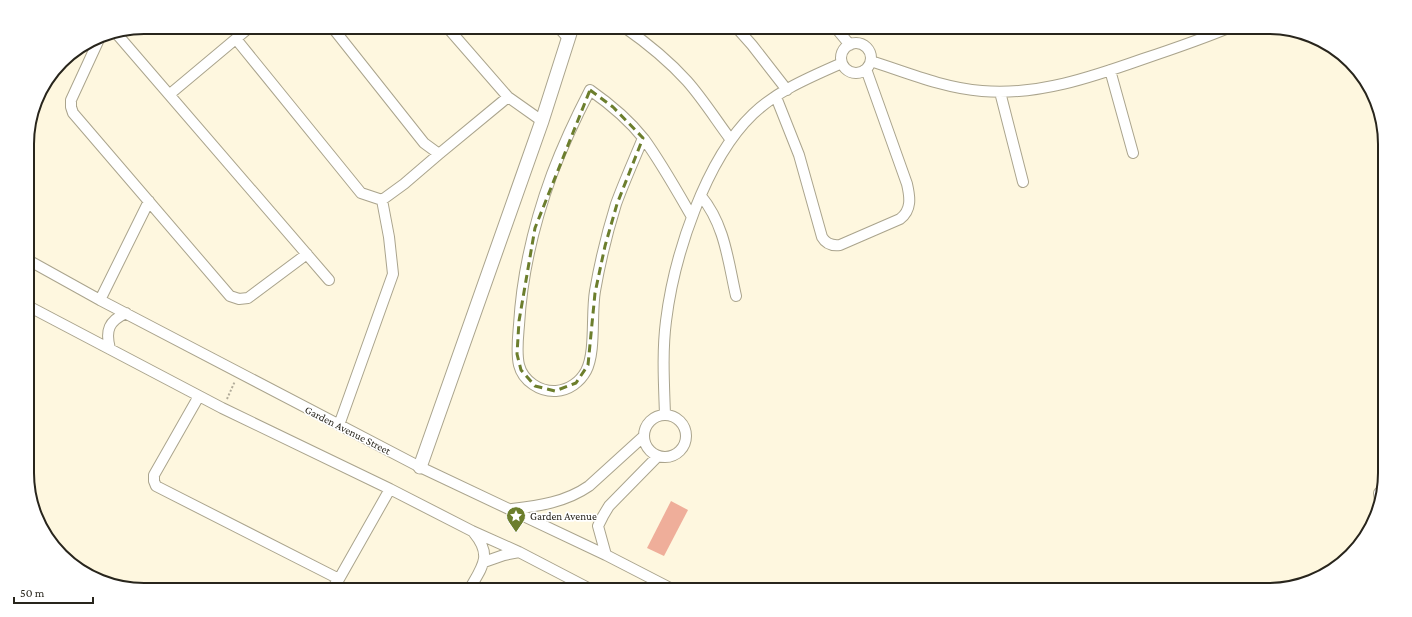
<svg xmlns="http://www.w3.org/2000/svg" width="1412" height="617" viewBox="0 0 1412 617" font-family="'Crimson Pro',serif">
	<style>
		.building { fill: #efae9a }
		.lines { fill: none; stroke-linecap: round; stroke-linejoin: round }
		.minor-casing { stroke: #aaa48d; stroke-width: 12 }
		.tertiary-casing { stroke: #aaa48d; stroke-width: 15 }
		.path { stroke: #b2ac9a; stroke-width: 2; stroke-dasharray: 2 2; stroke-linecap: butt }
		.minor { stroke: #fff; stroke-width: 10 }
		.tertiary { stroke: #fff; stroke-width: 13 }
		.marked { fill: none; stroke: #6c7e2d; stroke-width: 3; stroke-dasharray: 8 5; stroke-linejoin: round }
		.labels { text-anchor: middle; stroke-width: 3.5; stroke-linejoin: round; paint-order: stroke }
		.street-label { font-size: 11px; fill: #28251c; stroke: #fff }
		.poi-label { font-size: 11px; fill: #28251c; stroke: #fff; text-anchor: start }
		.rim { fill: none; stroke: #28251c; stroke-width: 2 }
	</style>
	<rect width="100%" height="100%" fill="#fef7df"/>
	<path class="building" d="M671,501L688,510L664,556L647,548Z"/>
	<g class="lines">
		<defs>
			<path id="minor" d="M332,27L424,143L439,154
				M447,27L508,97L542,121
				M558,27L568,38
				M624,27C647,43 668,60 687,81C703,99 716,120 731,140
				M736,27L752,45L787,90
				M835,27L850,45
				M116,33L329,280
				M101,35L71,100V107L73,113L230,296L239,299L248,298L307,254
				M236,39L361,193L382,200L404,184L439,154L508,97
				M841 58a15 15 0 1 1 30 0a15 15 0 1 1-30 0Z
				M871,61C908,73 944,88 982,91C1037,96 1092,77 1143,59C1173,49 1202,39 1231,27
				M1110,70L1133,153
				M1000,92L1023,182
				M170,94L250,27
				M776,97L799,155L822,237C826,244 832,246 840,245L900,219C912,210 910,197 907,184L866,69
				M643,138C634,160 624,182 616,204C607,233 600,262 595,291C591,314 596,352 586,371C580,382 569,390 556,391C540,392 523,381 519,365C516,352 518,338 519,325C522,273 534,223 552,174C563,145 576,117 590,90C610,104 629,120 644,139C662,164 677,191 692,217
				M701,196C725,225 728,261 736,296
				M28,260L100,300L420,467L606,555L674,590
				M100,300L149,201
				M28,306L222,408L390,489L472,531L519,552L592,590
				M110,349C105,330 109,321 126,313
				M199,396L154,475V481L156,486L339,579
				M665,415C664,384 662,352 666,321C674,256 705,160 753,114C778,90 811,77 842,63
				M644 436a21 21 0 1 1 42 0a21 21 0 1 1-42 0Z
				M339,425L393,274L389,237L382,200
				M1380,501L1379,493L1382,490
				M512,509C539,506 566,502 589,486L644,436
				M606,555L598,526L603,516L609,506L658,456
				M484,562L504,555L519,552
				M331,590L339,579L390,489
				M469,590C482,567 493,556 474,533"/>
			<path id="tertiary" d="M420,467L542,121L572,27"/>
		</defs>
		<use href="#minor" class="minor-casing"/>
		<use href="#tertiary" class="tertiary-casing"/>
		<path class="path" d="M227,399L235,381"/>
		<use href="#minor" class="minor"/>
		<use href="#tertiary" class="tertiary"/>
	</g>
	<path class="marked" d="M590,90L613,107L643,138L617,204L605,246L595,293L588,365L576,383L555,391L535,386L521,370L517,354L519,321L535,228Z"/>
	<defs>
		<symbol id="sight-pin" viewBox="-11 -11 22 30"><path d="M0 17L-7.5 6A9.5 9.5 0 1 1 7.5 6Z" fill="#6c7e2d" stroke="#fff"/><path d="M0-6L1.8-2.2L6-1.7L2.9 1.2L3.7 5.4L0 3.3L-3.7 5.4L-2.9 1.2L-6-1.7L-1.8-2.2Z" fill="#fff"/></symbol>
	</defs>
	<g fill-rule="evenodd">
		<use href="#sight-pin" x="505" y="505" width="22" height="30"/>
	</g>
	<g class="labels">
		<g class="street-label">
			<text transform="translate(348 430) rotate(27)" y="4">Garden Avenue Street</text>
		</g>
		<g class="poi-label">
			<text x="530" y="520">Garden Avenue</text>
		</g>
	</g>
	<path d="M0 0H1412V617H0ZM144 34H1268A110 110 0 0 1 1378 144V473A110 110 0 0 1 1268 583H144A110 110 0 0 1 34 473V144A110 110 0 0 1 144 34Z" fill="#fff" fill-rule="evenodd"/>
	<path class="rim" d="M144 34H1268A110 110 0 0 1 1378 144V473A110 110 0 0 1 1268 583H144A110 110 0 0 1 34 473V144A110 110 0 0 1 144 34Z"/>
	<path d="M14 597v6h79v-6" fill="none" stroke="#28251c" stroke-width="2"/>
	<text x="20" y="597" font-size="12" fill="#28251c" stroke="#ffffff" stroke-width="3" paint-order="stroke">50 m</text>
</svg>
